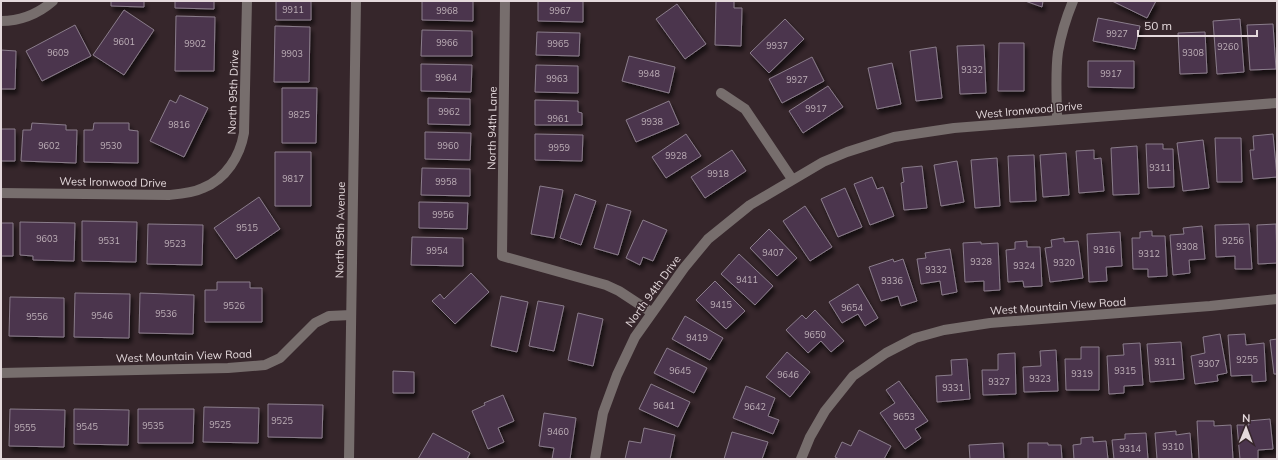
<svg xmlns="http://www.w3.org/2000/svg" width="1278" height="460" viewBox="0 0 1278 460" font-family="Mulish,sans-serif">
	<style>
		.building { fill: #4b344d; stroke: #8a7d8b; filter: url(#shadow) }
		.lines { fill: none; stroke-linecap: round; stroke-linejoin: round }
		.minor { stroke: #776e6d; stroke-width: 10 }
		.labels { text-anchor: middle; stroke-width: 3; stroke-linejoin: round; paint-order: stroke }
		.number-label { font-size: 9px; fill: #beb0b8 }
		.street-label { font-size: 11px; fill: #e4d9dc; stroke: #36262b }
	</style>
	<defs>
		<filter id="shadow"><feDropShadow dx="2.5" dy="4.5" stdDeviation="2" flood-color="#0009"/></filter>
	</defs>
	<rect width="100%" height="100%" fill="#36262b"/>
	<path class="building" d="M111,1H144V7L111,6Z
		M175,1H214V9L175,8Z
		M276,1H311V20H276Z
		M422,1H473V21L422,20Z
		M538,1H583V22L538,21Z
		M716,1H734V8H742L741,46L715,45Z
		M1025,1H1043L1042,7Z
		M1112,1H1156L1147,18Z
		M677,4L706,44L685,59L656,19Z
		M124,10L154,30L124,75L93,55Z
		M176,16L215,17L214,71H175Z
		M1098,18L1140,26L1135,49L1093,41Z
		M785,19L804,39L769,73L750,53Z
		M1240,19L1244,72L1217,74L1213,21Z
		M1273,24L1276,69L1250,70L1247,25Z
		M75,25L91,56L42,81L26,51Z
		M275,26L310,27L309,82H274Z
		M422,30L472,31V56H421Z
		M537,32L580,33L579,56L536,55Z
		M1205,32L1207,73L1180,74L1178,33Z
		M999,43H1024V91H998Z
		M984,45L986,93L960,94L957,46Z
		M936,47L942,98L916,101L910,51Z
		M1,50L16,51L15,89H1Z
		M629,56L675,67L669,93L622,81Z
		M812,57L824,81L782,103L769,79Z
		M1088,61H1134V88L1088,87Z
		M892,63L901,104L877,109L868,68Z
		M421,64L472,65L471,92L421,91Z
		M536,65L578,66V93L535,92Z
		M828,86L843,107L803,133L789,111Z
		M282,88H317L316,143H282Z
		M180,95L208,108L184,157L150,141L170,100L176,103Z
		M428,98L470,99V125L428,124Z
		M535,100L578,101V112L582,113V125H535Z
		M669,101L679,124L636,142L626,120Z
		M32,123L66,125V130H77L76,163L21,161L23,130H31Z
		M94,123H129V130L138,131V163L84,162V130H93Z
		M1,129H15V161H1Z
		M425,132L471,133L470,160L425,159Z
		M535,134L583,135L582,161L535,160Z
		M686,134L701,156L666,178L652,157Z
		M1273,134L1277,177L1253,179L1250,150H1254L1253,136Z
		M1215,138H1241L1242,182H1217Z
		M1203,140L1209,188L1183,191L1177,143Z
		M1146,144H1163V149H1173L1174,187L1148,188Z
		M1137,146L1139,194L1113,195L1111,148Z
		M732,150L746,171L705,198L691,177Z
		M1094,150V159L1101,158L1104,191L1079,193L1076,151Z
		M275,152H311V206H275Z
		M1066,153L1069,195L1043,197L1040,155Z
		M1034,155L1036,201L1010,202L1008,156Z
		M997,158L1000,206L975,208L971,160Z
		M957,161L964,202L941,206L934,165Z
		M922,166L927,208L904,210L901,183L904,182L902,168Z
		M422,168L470,169V196L421,195Z
		M872,177L877,189L883,187L894,216L870,225L854,184Z
		M540,186L563,190L554,238L531,234Z
		M845,188L862,227L838,237L821,199Z
		M575,194L596,201L581,245L560,238Z
		M259,197L280,229L236,259L214,228Z
		M419,202L468,203L467,229L419,228Z
		M607,204L631,211L618,255L594,248Z
		M805,206L832,247L810,261L783,221Z
		M643,220L667,230L653,261L643,257L640,265L626,258Z
		M82,221L137,222L136,262L82,261Z
		M20,222L75,223L74,261L33,260V256L20,255Z
		M1,223H13V256H1Z
		M148,224L203,225L202,265L147,264Z
		M1249,224L1252,269H1235V256L1216,257L1215,225Z
		M1276,224L1277,263L1258,264L1257,225Z
		M1202,226L1205,259L1189,260L1190,273L1173,275L1170,235L1184,234L1183,228Z
		M769,229L797,258L777,276L750,248Z
		M1152,231V236H1165L1167,276L1148,277V269H1133L1132,238H1140V232Z
		M1120,232L1122,266L1106,267L1107,281L1089,282L1087,234Z
		M412,237L463,238V266L411,265Z
		M1064,238V242L1078,241L1083,278L1050,282L1045,248L1052,247L1051,240Z
		M1027,241V247H1040L1042,286L1024,287L1023,281L1008,282L1006,250L1015,249V242Z
		M981,242V244L998,243L1000,290L984,291V281L965,282L963,243Z
		M950,249L957,292L942,295L940,281L921,284L917,259L926,258L925,253Z
		M739,254L773,286L755,305L721,274Z
		M893,259L894,262L903,259L917,301L901,306L898,296L881,301L869,267Z
		M471,273L489,292L455,324L432,301L440,294L444,299Z
		M715,281L745,311L726,329L696,300Z
		M217,282H250V288H262V322H205V290H217Z
		M858,284L878,318L865,326L858,314L842,323L829,302Z
		M75,293L130,294L129,338L74,337Z
		M140,293L194,295L193,334L139,333Z
		M501,296L528,302L517,352L491,346Z
		M10,297L64,298V337L9,336Z
		M538,301L564,306L554,351L529,346Z
		M815,310L844,341L831,352L821,341L808,353L786,330L802,315L806,319Z
		M578,313L603,319L593,366L568,360Z
		M685,316L723,338L710,360L672,339Z
		M1220,334L1227,373L1217,375L1218,381L1195,384L1191,356L1205,353L1203,337Z
		M1245,334L1246,345L1264,343L1266,381L1252,382V375L1231,376L1228,335Z
		M1277,339V374H1274L1270,340Z
		M1181,342L1184,379L1150,382L1147,344Z
		M1140,343L1143,385L1124,386V393L1109,394L1107,356L1124,355L1123,344Z
		M1081,347H1099V390H1066L1065,359H1081Z
		M667,348L707,368L694,393L654,373Z
		M1056,350L1058,391L1024,392L1023,367L1041,366L1040,351Z
		M787,352L810,372L790,397L766,377Z
		M1015,353L1016,394L983,395L982,370H998V354Z
		M967,359L970,399L937,402L936,376L952,375L951,360Z
		M393,371L414,372V393H393Z
		M899,381L928,421L915,429L921,438L905,449L880,413L895,403L886,390Z
		M651,384L690,402L678,427L639,409Z
		M746,386L775,398L768,416L779,420L773,434L733,418Z
		M503,395L514,421L498,428L504,442L488,449L472,411L485,405L484,403Z
		M268,404L323,405L322,438L268,437Z
		M204,407L259,408L258,443L203,442Z
		M10,409L65,410L64,447L9,446Z
		M74,409L129,410L128,445L74,444Z
		M138,409H194L193,443H138Z
		M544,413L576,418L570,459H552L554,448L539,446Z
		M1270,419L1273,449L1258,450V459H1240L1237,425H1249L1248,421Z
		M1197,421H1214V426L1231,425L1233,459H1199Z
		M644,428L675,435L670,459H625L629,441L641,443Z
		M859,430L891,446L884,459H839L835,457L842,442L851,446Z
		M1176,431V435L1190,433L1192,459H1157L1155,433Z
		M732,432L768,442L762,459H724Z
		M433,433L470,453L467,459H418Z
		M1146,433L1148,459H1114L1112,440L1125,439V434Z
		M1093,437V442L1106,441L1108,459H1074L1073,445L1081,444V438Z
		M1003,443L1004,459H970L969,445Z
		M1028,443H1048V445H1061L1062,459H1028Z"/>
	<g class="lines">
		<path class="minor" d="M505,1L502,256L606,285L619,291L651,312
			M1,21C21,21 38,14 53,1
			M721,93L745,109L792,179
			M1057,120C1057,98 1055,74 1058,52C1061,34 1066,18 1073,1
			M1,193L169,195C180,194 193,193 203,188C226,179 240,156 244,133L247,1
			M1,373L228,368L265,365L280,358L315,323L329,316L351,315
			M349,459L356,1
			M595,459L603,413L617,375L635,337L684,268L708,239L750,205L823,162L847,152L894,137L954,128L1277,103
			M801,459L810,437L825,411L853,376L886,353L915,338L944,330L990,323L1210,306L1277,299"/>
	</g>
	<g class="labels">
		<g class="number-label">
			<text x="293" y="13">9911</text>
			<text x="447" y="14">9968</text>
			<text x="560" y="14">9967</text>
			<text x="1117" y="37">9927</text>
			<text x="124" y="45">9601</text>
			<text x="447" y="46">9966</text>
			<text x="195" y="47">9902</text>
			<text x="558" y="47">9965</text>
			<text x="777" y="49">9937</text>
			<text x="1228" y="50">9260</text>
			<text x="58" y="56">9609</text>
			<text x="1193" y="56">9308</text>
			<text x="292" y="57">9903</text>
			<text x="972" y="73">9332</text>
			<text x="649" y="77">9948</text>
			<text x="1111" y="77">9917</text>
			<text x="446" y="81">9964</text>
			<text x="557" y="82">9963</text>
			<text x="797" y="83">9927</text>
			<text x="816" y="112">9917</text>
			<text x="449" y="115">9962</text>
			<text x="299" y="118">9825</text>
			<text x="558" y="122">9961</text>
			<text x="652" y="125">9938</text>
			<text x="179" y="128">9816</text>
			<text x="49" y="149">9602</text>
			<text x="111" y="149">9530</text>
			<text x="448" y="149">9960</text>
			<text x="559" y="151">9959</text>
			<text x="676" y="159">9928</text>
			<text x="1160" y="171">9311</text>
			<text x="718" y="177">9918</text>
			<text x="293" y="182">9817</text>
			<text x="446" y="185">9958</text>
			<text x="443" y="218">9956</text>
			<text x="247" y="231">9515</text>
			<text x="47" y="242">9603</text>
			<text x="109" y="244">9531</text>
			<text x="1233" y="244">9256</text>
			<text x="175" y="247">9523</text>
			<text x="1187" y="250">9308</text>
			<text x="1104" y="253">9316</text>
			<text x="437" y="254">9954</text>
			<text x="773" y="256">9407</text>
			<text x="1149" y="257">9312</text>
			<text x="981" y="265">9328</text>
			<text x="1064" y="266">9320</text>
			<text x="1024" y="269">9324</text>
			<text x="936" y="273">9332</text>
			<text x="747" y="283">9411</text>
			<text x="892" y="284">9336</text>
			<text x="721" y="308">9415</text>
			<text x="234" y="309">9526</text>
			<text x="852" y="311">9654</text>
			<text x="166" y="317">9536</text>
			<text x="102" y="319">9546</text>
			<text x="37" y="320">9556</text>
			<text x="815" y="338">9650</text>
			<text x="697" y="341">9419</text>
			<text x="1247" y="363">9255</text>
			<text x="1165" y="365">9311</text>
			<text x="1209" y="367">9307</text>
			<text x="680" y="374">9645</text>
			<text x="1125" y="374">9315</text>
			<text x="1082" y="377">9319</text>
			<text x="788" y="378">9646</text>
			<text x="1040" y="382">9323</text>
			<text x="999" y="385">9327</text>
			<text x="953" y="391">9331</text>
			<text x="664" y="409">9641</text>
			<text x="755" y="410">9642</text>
			<text x="904" y="420">9653</text>
			<text x="282" y="424">9525</text>
			<text x="220" y="428">9525</text>
			<text x="153" y="429">9535</text>
			<text x="87" y="430">9545</text>
			<text x="25" y="431">9555</text>
			<text x="558" y="435">9460</text>
			<text x="1173" y="450">9310</text>
			<text x="1130" y="452">9314</text>
		</g>
		<g class="street-label">
			<text transform="translate(233 92) rotate(-88)" y="4">North 95th Drive</text>
			<text transform="translate(1029 110) rotate(-5)" y="4">West Ironwood Drive</text>
			<text transform="translate(492 128) rotate(-89)" y="4">North 94th Lane</text>
			<text transform="translate(113 182) rotate(1)" y="4">West Ironwood Drive</text>
			<text transform="translate(340 230) rotate(-89)" y="4">North 95th Avenue</text>
			<text transform="translate(653 291) rotate(-54)" y="4">North 94th Drive</text>
			<text transform="translate(1058 306) rotate(-4)" y="4">West Mountain View Road</text>
			<text transform="translate(184 356) rotate(-2)" y="4">West Mountain View Road</text>
		</g>
	</g>
	<rect width="1278" height="460" fill="none" stroke="#e4d9dc" stroke-width="4"/>
	<g transform="translate(1246 428) rotate(1)" stroke="#36262b" stroke-width="3" paint-order="stroke">
	<path d="M0-3L7 15L0 10L-7 15Z" fill="#e4d9dc"/>
	<text y="-6" font-size="11" font-weight="bold" text-anchor="middle" fill="#e4d9dc">N</text>
	</g>
	<path d="M1138 30v6h119v-6" fill="none" stroke="#e4d9dc" stroke-width="2"/>
	<text x="1144" y="30" font-size="12" fill="#e4d9dc" stroke="#36262b" stroke-width="3" paint-order="stroke">50 m</text>
</svg>
